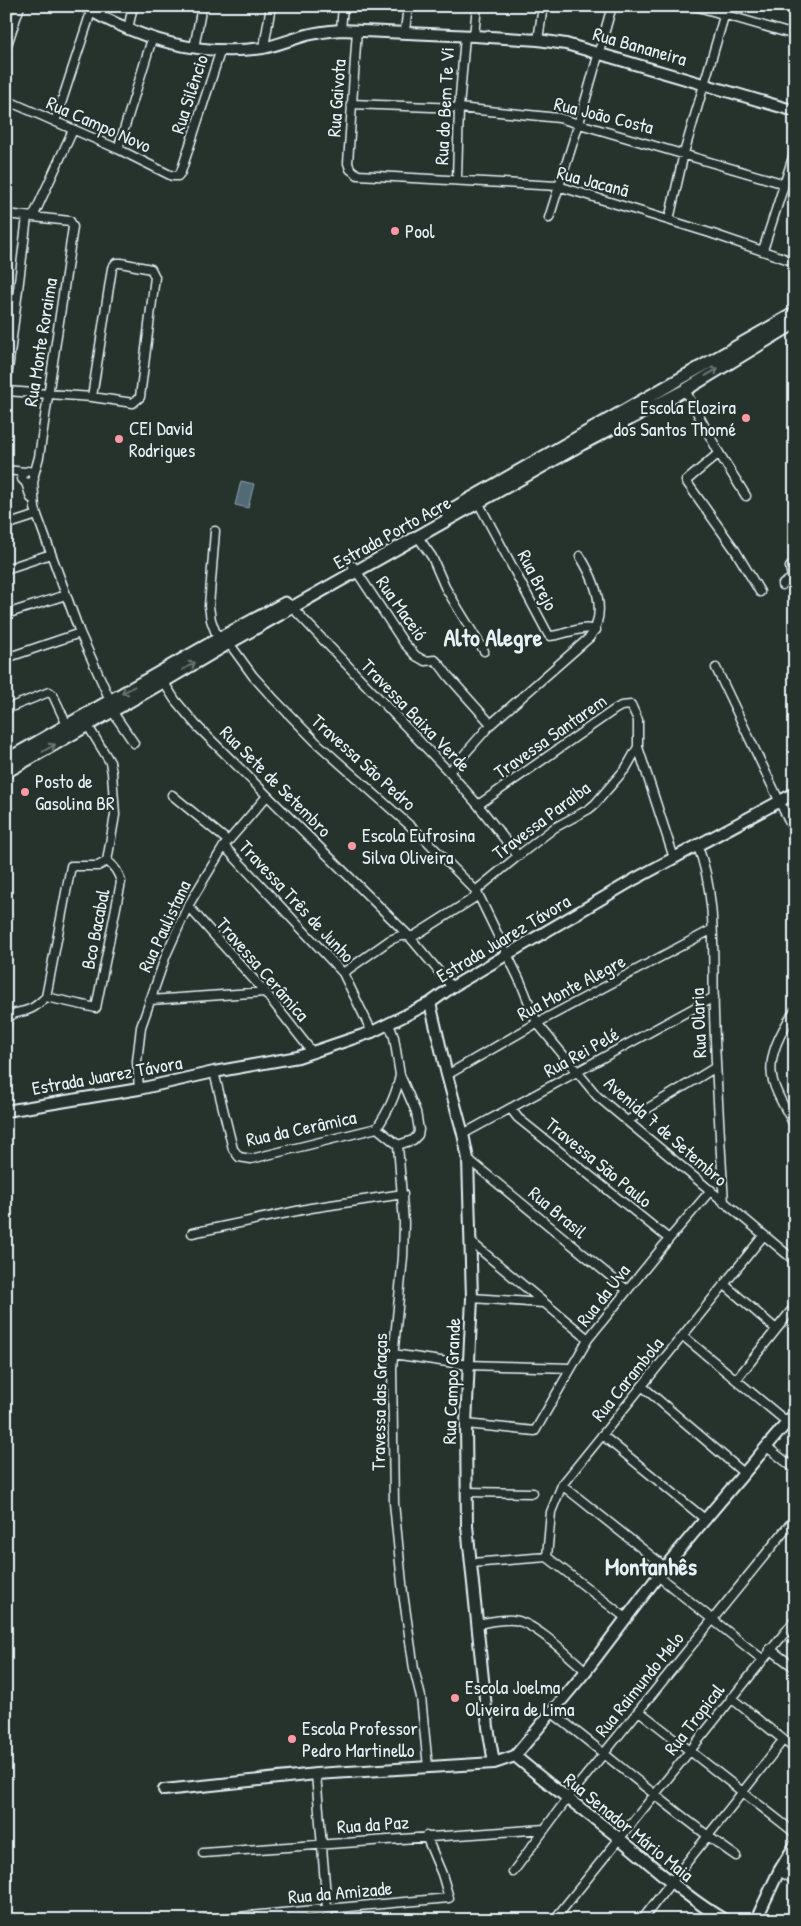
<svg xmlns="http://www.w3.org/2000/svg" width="801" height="1926" viewBox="0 0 801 1926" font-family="'Patrick Hand',sans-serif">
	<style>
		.water { fill: #516a76; stroke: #8da0aa }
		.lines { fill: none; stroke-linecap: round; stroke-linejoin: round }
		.minor-casing { stroke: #e8f1f8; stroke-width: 11 }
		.tertiary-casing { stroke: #e8f1f8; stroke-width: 14 }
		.secondary-casing { stroke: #e8f1f8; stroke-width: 15 }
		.minor { stroke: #26332d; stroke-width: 8 }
		.tertiary { stroke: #26332d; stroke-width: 10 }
		.secondary { stroke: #26332d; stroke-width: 11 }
		.oneway { stroke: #6a7674 }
		.poi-dot { fill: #ff9aa2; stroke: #26332d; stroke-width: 2 }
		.labels { text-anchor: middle; stroke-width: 4.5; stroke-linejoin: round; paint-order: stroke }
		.street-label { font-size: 19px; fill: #e8f1f8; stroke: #26332d }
		.poi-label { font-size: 19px; fill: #e8f1f8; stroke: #26332d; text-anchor: start }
		.district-label { font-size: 24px; font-weight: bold; fill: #e8f1f8; stroke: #26332d }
	</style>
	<rect width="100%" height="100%" fill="#26332d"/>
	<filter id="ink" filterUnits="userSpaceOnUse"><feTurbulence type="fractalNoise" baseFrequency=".02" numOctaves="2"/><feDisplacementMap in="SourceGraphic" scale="10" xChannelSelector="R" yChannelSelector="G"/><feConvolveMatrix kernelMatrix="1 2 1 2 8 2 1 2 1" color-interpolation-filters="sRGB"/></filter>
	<g filter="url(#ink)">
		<path class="water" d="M241,481L254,484L248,508L235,505Z"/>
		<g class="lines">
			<defs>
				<path id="minor" d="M695,6L795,35
					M128,29L133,6
					M341,30L343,6
					M357,30L348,163L350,169L358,175L558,186L710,233L792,261L795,260
					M405,31L408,6
					M474,36L477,6
					M538,40L543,6
					M264,47L271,6
					M6,48L20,6
					M194,48L202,6
					M6,100L118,149L172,176H178L181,172L221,49
					M351,104L459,108L559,118L785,184
					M55,122L91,12
					M118,149L152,39
					M457,179L459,108L465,36
					M6,214L70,221L73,227L39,457L34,475
					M33,217L73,130
					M549,218L579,123L612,6
					M669,220L684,153L727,6
					M763,250L795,151
					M6,386L27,217
					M685,390L719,453L746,496
					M6,391L92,397L133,403L140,397L155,277L151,269L121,263H116L112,268L92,397
					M719,453L686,481L735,550L760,592
					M6,470L25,472
					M33,482L35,508L37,515L80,633L110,700
					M26,483L33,482L34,479L32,472L28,471L23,473L22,479L26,483L31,498
					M477,500L548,634L550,636C566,635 580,625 596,630
					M6,525L37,515
					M215,531L209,606L211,620L218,639
					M418,537L432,557L445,587L484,651
					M353,566L404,643L416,656L425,661L435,660L440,665L449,677L491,724
					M6,569L51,554
					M782,585L792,578L790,567L795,561
					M289,604L449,772L478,805L518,856
					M6,614L66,595
					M229,643L253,676L273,698L317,743L426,840L477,892L521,983L537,1023L597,1096L795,1261
					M6,658L80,633
					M716,668L795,834
					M161,678L175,700L196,725L408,935L452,987
					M6,709L49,692L53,695L67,725
					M112,711L134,743
					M85,721L110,762L112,773L115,815L107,861
					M449,772L491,724L590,637C608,612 595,580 580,556
					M172,795L228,841
					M478,805L614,710L621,706L631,705L638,720V747L674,858
					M697,844C718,897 712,957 714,1013C716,1076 720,1139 724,1203
					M224,846L343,973L372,1032
					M188,906L265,992L313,1053
					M343,973L390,940L400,936H414L474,898L479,888L518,856L554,828L589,809L595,804L626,768L638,747
					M150,1000L265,992
					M795,1010C782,1030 766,1057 773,1081C777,1097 788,1112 795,1127
					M389,1024L394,1037L400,1075L416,1112L419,1130L418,1135L413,1140L398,1145L404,1223L403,1257L392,1368L394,1503L403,1593L414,1669L421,1697L428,1767
					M6,1026C9,1009 18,1015 30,1009C36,1007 41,1001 46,997L71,866H98L107,861C114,866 119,873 121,882L96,1008L46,997
					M214,1072L233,1149L239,1157L251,1159L377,1128L398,1145
					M447,1075L537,1023L711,930
					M139,1089L137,1061L141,1027L166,955L188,906L224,846L267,796
					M511,1109L518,1118L669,1239
					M627,1121L716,1067
					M377,1128C388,1111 396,1096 400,1075
					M463,1134L714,997
					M468,1159L627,1290
					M192,1233L311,1208L403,1194
					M471,1242L588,1339
					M725,1285L776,1329
					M472,1298L543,1303
					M683,1336L787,1422
					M393,1354L468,1365L570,1368
					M736,1380L795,1306
					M642,1386L745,1474
					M466,1424L535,1431L588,1339L669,1239L711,1190
					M602,1435L706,1520
					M767,1447L795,1469
					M562,1485L665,1567
					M466,1492L533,1493
					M547,1557L551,1512L562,1485L764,1235
					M547,1557L626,1618
					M471,1563L547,1557
					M658,1576L762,1659
					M477,1624C489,1622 501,1619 513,1620C533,1621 570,1657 586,1671
					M770,1649L795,1668
					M731,1698L795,1749
					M639,1711L795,1833
					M551,1712C613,1759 672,1812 736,1856
					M316,1774L328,1920
					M203,1853L545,1829
					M779,1871L795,1880
					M513,1872L567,1799L795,1518
					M204,1920L449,1898L442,1874L426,1836
					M554,1920L795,1620
					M642,1920C688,1859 737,1801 783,1740"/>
				<path id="tertiary" d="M85,6C94,14 104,18 115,23C161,45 212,55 263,48C278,45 292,39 307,35C318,32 329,31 341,30L474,36L538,40L566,44L795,111
					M430,1003L447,1075L463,1134L468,1159L472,1298L466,1424L467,1526L488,1727L494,1763
					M6,1111L139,1089L214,1072L298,1057L372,1032L430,1003L452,987L635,879L795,793
					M515,1756C549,1785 585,1811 620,1839C655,1867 686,1898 725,1920
					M164,1790L316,1774L494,1763L515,1756L586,1671L665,1567L795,1413
					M756,1920L779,1871L795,1845"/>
				<path id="secondary" d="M447,512L795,313
					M6,760L218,639L285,603
					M6,772L163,682L229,643L582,444L685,390L795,323"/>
			</defs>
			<use href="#minor" class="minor-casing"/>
			<use href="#tertiary" class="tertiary-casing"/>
			<use href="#secondary" class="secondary-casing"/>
			<use href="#minor" class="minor"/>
			<use href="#tertiary" class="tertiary"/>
			<use href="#secondary" class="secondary"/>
		</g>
		<defs><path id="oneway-shaft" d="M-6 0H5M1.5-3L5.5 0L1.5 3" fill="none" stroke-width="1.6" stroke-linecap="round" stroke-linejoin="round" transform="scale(1.25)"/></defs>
		<g class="oneway">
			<use href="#oneway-shaft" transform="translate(712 372) rotate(-31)"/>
			<use href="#oneway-shaft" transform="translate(189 666) rotate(-31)"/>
			<use href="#oneway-shaft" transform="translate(128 690) rotate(150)"/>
			<use href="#oneway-shaft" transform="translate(49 748) rotate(-30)"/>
		</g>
	</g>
	<g class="poi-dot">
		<circle cx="395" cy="231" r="5"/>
		<circle cx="746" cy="418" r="5"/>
		<circle cx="119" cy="439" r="5"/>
		<circle cx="25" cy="792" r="5"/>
		<circle cx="352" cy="846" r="5"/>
		<circle cx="455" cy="1698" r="5"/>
		<circle cx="292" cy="1739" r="5"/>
	</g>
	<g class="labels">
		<g class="street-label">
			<text transform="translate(640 46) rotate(16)" y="7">Rua Bananeira</text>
			<text transform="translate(189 94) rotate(-72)" y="7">Rua Silêncio</text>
			<text transform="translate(336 98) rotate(-86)" y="7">Rua Gaivota</text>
			<text transform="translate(444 106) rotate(-87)" y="7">Rua do Bem Te Vi</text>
			<text transform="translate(604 115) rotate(14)" y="7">Rua João Costa</text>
			<text transform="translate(99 124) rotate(24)" y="7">Rua Campo Novo</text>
			<text transform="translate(593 181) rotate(15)" y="7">Rua Jacanã</text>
			<text transform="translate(40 342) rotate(-81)" y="7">Rua Monte Roraima</text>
			<text transform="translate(392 532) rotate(-29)" y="7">Estrada Porto Acre</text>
			<text transform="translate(538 580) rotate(63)" y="7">Rua Brejo</text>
			<text transform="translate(402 608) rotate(55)" y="7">Rua Maceió</text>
			<text transform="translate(416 715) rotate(46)" y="7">Travessa Baixa Verde</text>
			<text transform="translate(550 736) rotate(-35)" y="7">Travessa Santarem</text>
			<text transform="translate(364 762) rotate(42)" y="7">Travessa São Pedro</text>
			<text transform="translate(276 781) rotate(45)" y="7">Rua Sete de Setembro</text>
			<text transform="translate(541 820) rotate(-37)" y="7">Travessa Paraíba</text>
			<text transform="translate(297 901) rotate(47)" y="7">Travessa Três de Junho</text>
			<text transform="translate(164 926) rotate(-65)" y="7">Rua Paulistana</text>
			<text transform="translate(95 929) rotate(-79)" y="7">Bco Bacabal</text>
			<text transform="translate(503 938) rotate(-31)" y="7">Estrada Juarez Távora</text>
			<text transform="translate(263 969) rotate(49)" y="7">Travessa Cerâmica</text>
			<text transform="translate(571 987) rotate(-28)" y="7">Rua Monte Alegre</text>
			<text transform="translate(698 1023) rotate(-92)" y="7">Rua Olaria</text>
			<text transform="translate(581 1052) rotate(-29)" y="7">Rua Rei Pelé</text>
			<text transform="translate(107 1075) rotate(-10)" y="7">Estrada Juarez Távora</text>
			<text transform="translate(301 1128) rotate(-12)" y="7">Rua da Cerâmica</text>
			<text transform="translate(666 1131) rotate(41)" y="7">Avenida 7 de Setembro</text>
			<text transform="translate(599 1162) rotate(39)" y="7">Travessa São Paulo</text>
			<text transform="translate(558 1212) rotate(40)" y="7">Rua Brasil</text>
			<text transform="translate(603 1295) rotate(-52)" y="7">Rua da Uva</text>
			<text transform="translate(627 1379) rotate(-51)" y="7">Rua Carambola</text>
			<text transform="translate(451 1381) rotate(-88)" y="7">Rua Campo Grande</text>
			<text transform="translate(379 1402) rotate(-89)" y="7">Travessa das Graças</text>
			<text transform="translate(639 1684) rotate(-51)" y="7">Rua Raimundo Melo</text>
			<text transform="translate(694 1719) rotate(-52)" y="7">Rua Tropical</text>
			<text transform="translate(373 1824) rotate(-4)" y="7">Rua da Paz</text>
			<text transform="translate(629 1827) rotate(39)" y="7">Rua Senador Mário Maia</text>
			<text transform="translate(340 1892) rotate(-5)" y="7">Rua da Amizade</text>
		</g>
		<g class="poi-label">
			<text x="405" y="238">Pool</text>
			<text x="736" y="414" text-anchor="end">Escola Elozira<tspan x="736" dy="22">dos Santos Thomé</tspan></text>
			<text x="129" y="435">CEI David<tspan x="129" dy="22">Rodrigues</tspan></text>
			<text x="35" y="788">Posto de<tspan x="35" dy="22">Gasolina BR</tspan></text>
			<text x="362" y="842">Escola Eufrosina<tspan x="362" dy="22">Silva Oliveira</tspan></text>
			<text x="465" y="1694">Escola Joelma<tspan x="465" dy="22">Oliveira de Lima</tspan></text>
			<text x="302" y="1735">Escola Professor<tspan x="302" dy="22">Pedro Martinello</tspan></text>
		</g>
		<g class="district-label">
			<text x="493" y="646">Alto Alegre</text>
			<text x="651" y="1575">Montanhês</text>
		</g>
	</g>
	<rect width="801" height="1926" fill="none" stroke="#26332d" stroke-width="25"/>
	<rect x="12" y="12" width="776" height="1901" fill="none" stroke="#e8f1f8" stroke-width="2" filter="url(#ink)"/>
</svg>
